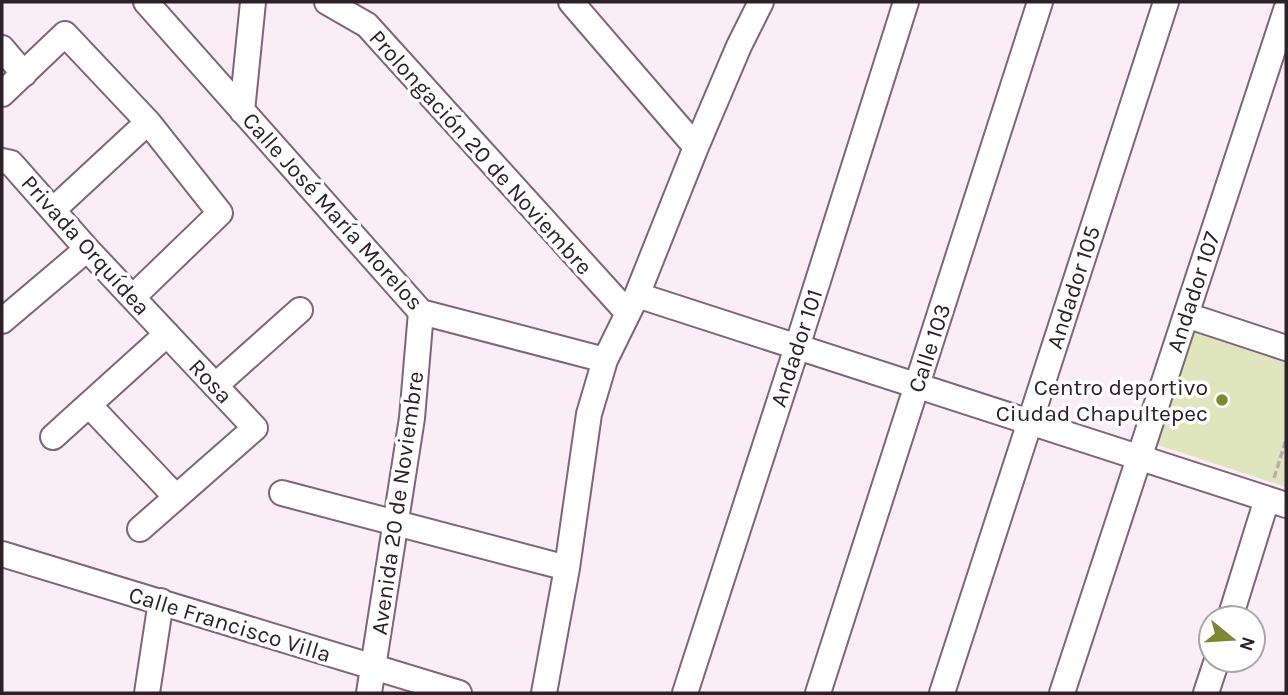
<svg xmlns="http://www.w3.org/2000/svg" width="1288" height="695" viewBox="0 0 1288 695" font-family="Karla,sans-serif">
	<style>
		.green { fill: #dfe6bd }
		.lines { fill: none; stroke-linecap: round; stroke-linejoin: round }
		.minor-casing { stroke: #816479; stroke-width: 28 }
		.path { stroke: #b8abb4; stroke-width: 3.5; stroke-dasharray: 7 3.5; stroke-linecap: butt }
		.minor { stroke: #fff; stroke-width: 24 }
		.poi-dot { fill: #7d8734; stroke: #fff; stroke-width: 2.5 }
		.labels { text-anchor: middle; stroke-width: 7; stroke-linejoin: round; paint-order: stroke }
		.street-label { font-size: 23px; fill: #2c2029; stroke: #fff }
		.poi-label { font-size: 23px; fill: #2c2029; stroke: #fff; text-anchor: end }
	</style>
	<rect width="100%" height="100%" fill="#fbedf6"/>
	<path class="green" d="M1183,325L1286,359V487L1146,441Z"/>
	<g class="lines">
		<defs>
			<path id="minor" d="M146,2L421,312L605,360
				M327,2L367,25L627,312
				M571,2L696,147
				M2,48L24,74
				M2,94L65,34L148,122L220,213L133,297
				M242,111L253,2
				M2,161L11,163L87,249L255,428L140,529
				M53,210L148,122
				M637,295L1286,505
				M1186,315L1286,348
				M2,321L87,249
				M216,385L300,310
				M89,405L176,497
				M53,437L167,334
				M282,493L567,568
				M2,554L459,693
				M1230,618L1267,499
				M147,693L161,601
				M369,693L412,418L421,312
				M544,693L567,568L589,414L605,360L637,295L696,147L739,46L761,2
				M685,693L797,347L906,2
				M818,693L1040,2
				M942,693L1166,2
				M1062,693L1286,10
				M1206,693L1217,660"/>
		</defs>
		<use href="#minor" class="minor-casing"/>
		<path class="path" d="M1274,478L1286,440"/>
		<use href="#minor" class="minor"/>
	</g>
	<circle class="poi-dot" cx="1222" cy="400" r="7"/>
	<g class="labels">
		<g class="street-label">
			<text transform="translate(481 152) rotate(48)" y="8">Prolongación 20 de Noviembre</text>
			<text transform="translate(333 211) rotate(48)" y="8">Calle José María Morelos</text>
			<text transform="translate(86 245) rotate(48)" y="8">Privada Orquídea</text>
			<text transform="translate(1073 287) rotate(-72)" y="8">Andador 105</text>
			<text transform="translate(1193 292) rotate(-72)" y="8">Andador 107</text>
			<text transform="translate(796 348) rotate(-72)" y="8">Andador 101</text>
			<text transform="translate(929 348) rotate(-72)" y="8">Calle 103</text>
			<text transform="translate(211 381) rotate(47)" y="8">Rosa</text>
			<text transform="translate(397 503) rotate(-82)" y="8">Avenida 20 de Noviembre</text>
			<text transform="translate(230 624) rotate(17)" y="8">Calle Francisco Villa</text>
		</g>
		<g class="poi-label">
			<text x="1208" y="395">Centro deportivo<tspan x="1208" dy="26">Ciudad Chapultepec</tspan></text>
		</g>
	</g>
	<rect width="1288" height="695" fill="none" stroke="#2c2029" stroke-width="7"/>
	<g transform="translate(1232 639) rotate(108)"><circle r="33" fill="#ffffff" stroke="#aba6a9" stroke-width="2"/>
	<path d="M0-5L12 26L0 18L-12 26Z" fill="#7d8734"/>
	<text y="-10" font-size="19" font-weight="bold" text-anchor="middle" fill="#2c2029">N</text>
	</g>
</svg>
